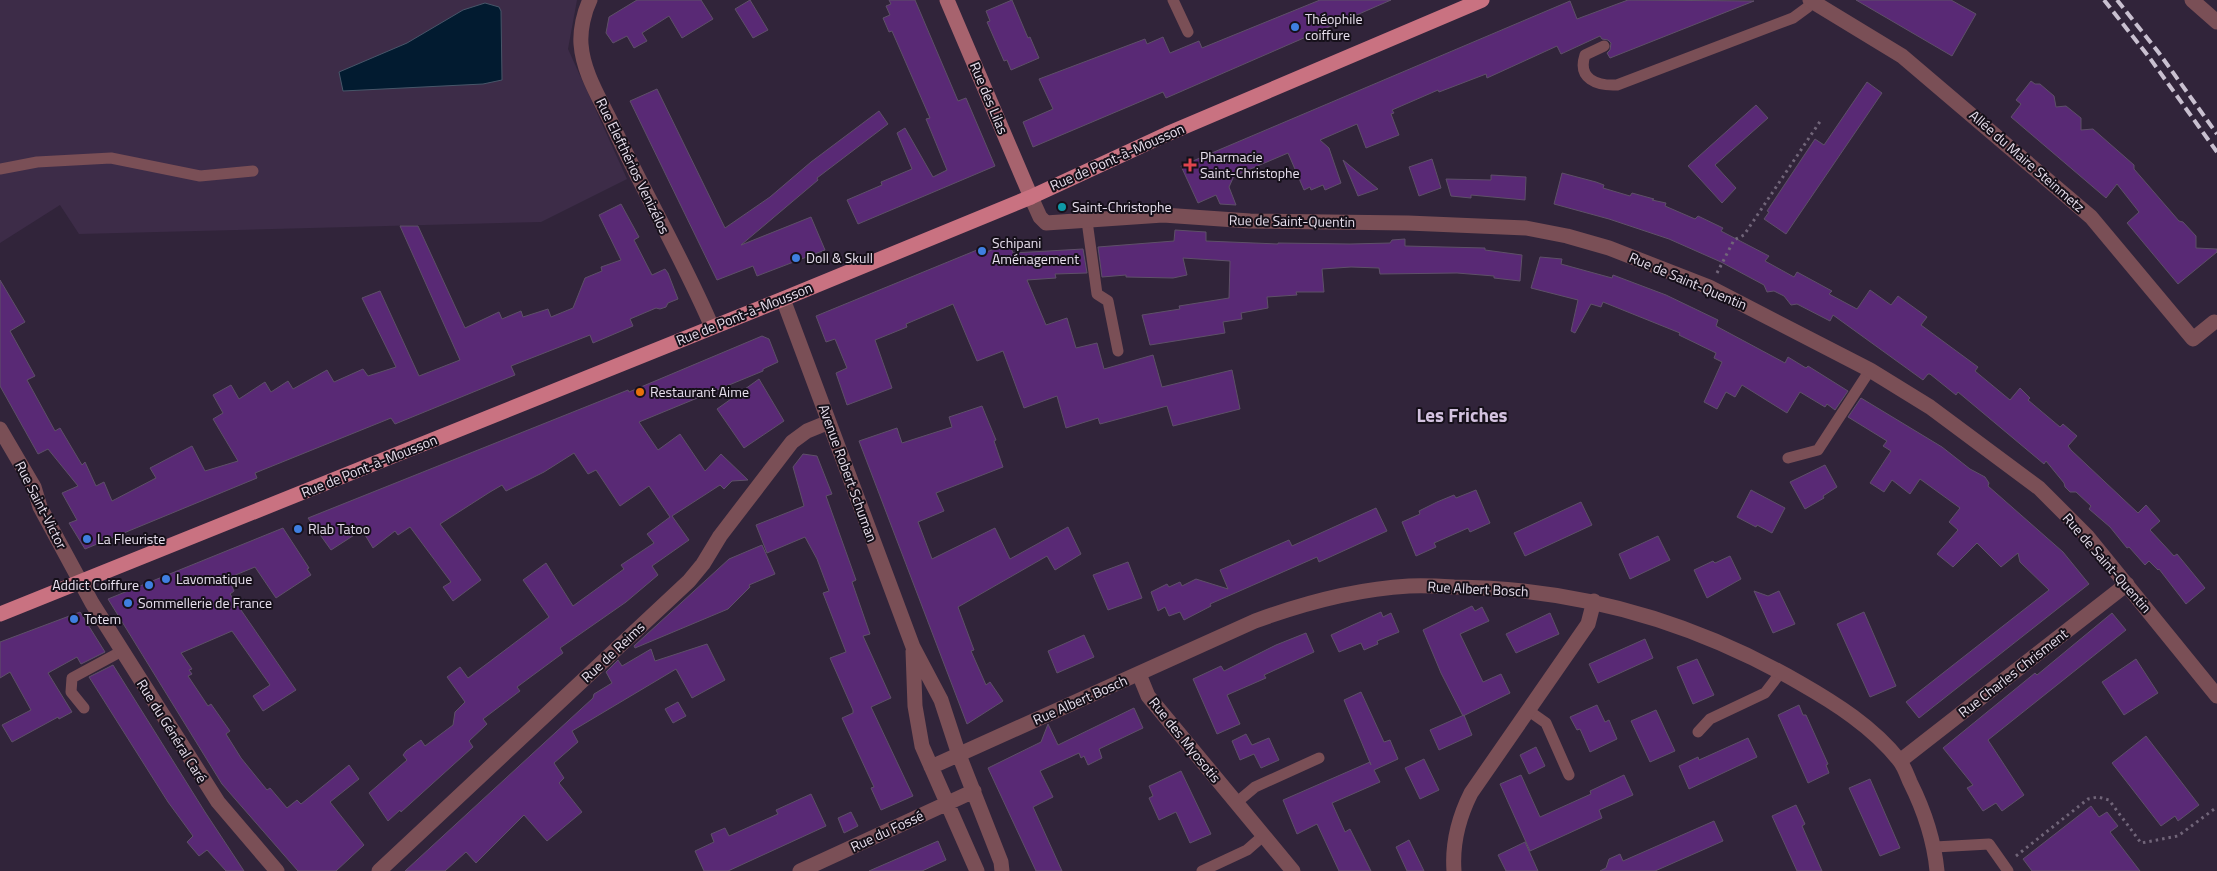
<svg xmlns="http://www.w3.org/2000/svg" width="2217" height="871" viewBox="0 0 2217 871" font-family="'Titillium Web',sans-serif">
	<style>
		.built { fill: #3d2c48 }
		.water { fill: #021b30; stroke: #475669 }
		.building { fill: #592975; stroke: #5e5068 }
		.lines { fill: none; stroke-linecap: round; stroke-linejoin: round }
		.path { stroke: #716579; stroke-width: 3; stroke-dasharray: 2.5 4; stroke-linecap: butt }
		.lane { stroke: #7a4f56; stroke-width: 11 }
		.street { stroke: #7a4f56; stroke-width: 15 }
		.secondary { stroke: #a7636e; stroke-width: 15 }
		.primary { stroke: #c97281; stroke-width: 15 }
		.rail { stroke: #c9c0d0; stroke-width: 4; stroke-dasharray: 10 5; stroke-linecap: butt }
		.shop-dot { fill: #3f7fe0; stroke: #16101a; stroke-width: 2 }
		.health-dot { fill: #e0444e; stroke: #16101a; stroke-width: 2 }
		.culture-dot { fill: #0f9aa8; stroke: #16101a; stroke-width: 2 }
		.food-dot { fill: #e8710a; stroke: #16101a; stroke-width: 2 }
		.labels { text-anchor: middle; stroke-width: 4; stroke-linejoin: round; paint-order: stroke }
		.poi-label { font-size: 14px; fill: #e7dfed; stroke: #16101a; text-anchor: start }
		.street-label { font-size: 14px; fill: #e7dfed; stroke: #16101a }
		.district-label { font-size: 19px; font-weight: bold; fill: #d3c2df; stroke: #16101a }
	</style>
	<rect width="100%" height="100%" fill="#31243a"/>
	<path class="built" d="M0,0H577L568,49L627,179L541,222L79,234L60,205L0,243Z"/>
	<path class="water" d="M485,3L499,7L501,11L502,80L483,84L343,91L339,72L407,43L463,10Z"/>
	<path class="building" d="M637,0H701L713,19L682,38L669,16L642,33L647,41L634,48L627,36L613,43L606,33L609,17Z
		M750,0L768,30L753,38L735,9Z
		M889,0H915L958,101L966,98L995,166L858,224L847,200L882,185L881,182L912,169L897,133L905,128L933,177L947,170L926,119L930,118L892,31L889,32L883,18L890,15L886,6L891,4Z
		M1012,0L1028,38L1030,37L1039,58L1011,70L1007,60L1004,61L987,22L990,21L986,11Z
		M1320,0H1391L1166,98L1163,92L1033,147L1023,122L1053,109L1039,79L1145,39L1147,44L1163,37L1170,53L1199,41L1202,48Z
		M1628,0L1754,1L1610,58L1607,53L1610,50L1611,43L1608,40L1602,39L1600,36L1561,54L1557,46L1487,78L1486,74L1439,92L1438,90L1392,110L1394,113L1391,114L1399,135L1366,148L1357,124L1320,140L1329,148L1341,183L1325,190L1323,185L1311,190L1310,187L1304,190L1288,153L1234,176L1229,187L1236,205L1220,204L1216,195L1198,203L1181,166L1570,1L1577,19Z
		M1856,0H1951L1976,14L1952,56Z
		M2031,81L2035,84H2040L2054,96L2056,107L2066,106L2081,118V130L2093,129L2134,165V169L2179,221L2183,222L2196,236V248L2217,249V252L2178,284L2127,223L2139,212L2117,184L2106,198L2011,117L2021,104L2016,100Z
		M1867,82L1882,93L1786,234L1764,219L1769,212L1767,211L1815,139L1824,145Z
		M657,89L725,228L770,197L811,162L879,111L888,124L817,178L818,180L741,245L811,217L825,250L757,276L753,266L717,280L630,101Z
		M1756,105L1768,118L1715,165L1736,188L1722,203L1688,166Z
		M1432,159L1441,188L1419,196L1409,167Z
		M1343,160L1378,189L1358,196Z
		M1562,173L1596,182L1604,185L1603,188L1630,196L1632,193L1654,199L1652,200L1666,203L1665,206L1695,219L1698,216L1723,228L1721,231L1769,256L1765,261L1794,277L1797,272L1832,291L1829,294L1857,309L1870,290L1891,305L1898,296L1927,317L1921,325L1978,367L1975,371L2010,400L2020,388L2030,398L2028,400L2060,427L2063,424L2077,436L2068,446L2071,450L2138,513L2146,505L2160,521L2150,530L2174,556L2177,554L2205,588L2186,604L2159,569L2158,570L2149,561L2145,565L2129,547L2127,548L2110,527L2089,509L2091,506L2076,492H2070L2065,487L2064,483L2046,461L2044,464L1958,392L1956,395L1930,374H1928L1923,380L1833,315L1830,321L1797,304L1791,305L1784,296L1774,291L1767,292L1764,285L1721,262L1669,239L1609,219L1554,204Z
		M1491,175L1526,177L1525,200L1471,195V198L1451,196L1446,179L1491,180Z
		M621,204L639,237L634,240L652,275L665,269L668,273L678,299L668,303L666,307L660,309L656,308L630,319L633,326L593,343L590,335L511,366L515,375L395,424L391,418L255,473L257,478L85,549L69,523L77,520L62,493L78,486L48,449L38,454L0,386V280L25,322L10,331L35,376L27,380L55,431L60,428L82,465L85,462L96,486L104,482L112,501L156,478L150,468L192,446L205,471L238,461L213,419L223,413L213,395L231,385L239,399L265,382L271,392L288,381L293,389L327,370L334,382L363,369L368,376L396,367L362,298L380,291L419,376L460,360L400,226H418L465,328L499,312L502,319L521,311L523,317L548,309L551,317L573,308L585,278L602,271L601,267L621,260L599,215Z
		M1175,230L1206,232V241L1278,244V243L1350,244L1390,243L1392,240L1405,239V246L1485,248V250L1522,255L1520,281L1494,278V276L1457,273L1380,274L1379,268L1351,267L1322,269L1324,292H1296L1297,295L1267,297L1268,308L1241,313L1242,319L1223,322L1225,333L1150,345L1142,315L1180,309L1179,306L1229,298L1230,261L1183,258L1187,275L1173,278L1126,277V275L1102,277L1098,247L1174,241Z
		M1009,243L1013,253L1083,249L1087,273L1055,274L1056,278L1027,280L1046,325L1067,318L1076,348L1097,343L1104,369L1153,355L1162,387L1232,370L1240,409L1173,426L1167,406L1100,424L1098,418L1066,428L1057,396L1024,408L1003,351L977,361L953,304L906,324L907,327L875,340L892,388L847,405L836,373L847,368L835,339L826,342L816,316L977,250L979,255Z
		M1540,257L1562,259L1561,264L1612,278L1613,275L1666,295L1718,320L1716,326L1785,363L1788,357L1806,368L1808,366L1848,391L1835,410L1827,404L1825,407L1800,392L1787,413L1742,385L1735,397L1726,392L1717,409L1704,402L1722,362L1714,358L1716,353L1679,335L1680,333L1603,302L1601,307L1591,304L1575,333L1571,331L1578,300L1531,288Z
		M762,336L769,339L778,362L763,369V371L639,422L658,450L680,434L705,471L721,454L748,480L732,481L724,489L720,485L672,516L689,540L652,566L658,575L626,602L560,648L563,653L517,687L520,691L483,719L487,724L469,741L473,747L401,812L400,810L388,821L369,793L407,760L403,755L406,751L421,740L425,746L453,725L455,712L465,702L447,677L460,667L468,678L549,617L523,580L546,563L573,606L624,569L621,565L654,543L647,534L670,517L649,486L620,506L596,470L588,474L574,453L544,472L506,491L502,485L490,492L440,524L481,580L453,601L443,587L451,582L410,527L398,535L395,531L373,548L362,530L331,550L308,518L628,390L629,392Z
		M759,379L784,421L744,448L717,409Z
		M1861,398L1942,447L1970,469L1985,477L1989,483L1988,486L2063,552L2089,584L1919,718L1906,702L2049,590L2020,562L2018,553L2001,567L1977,543L1953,567L1937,554L1958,530L1949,522L1960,508L1920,479L1910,494L1892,480L1884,492L1870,483L1891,451L1883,446L1887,441L1848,417Z
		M982,406L996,440L994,441L1003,467L936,493L944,511L918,522L932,559L995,528L1010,559L1068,527L1081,554L1055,570L1047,556L958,607L974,650L971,651L986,685L990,682L1003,701L967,724L859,441L897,428L902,443L952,427L949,417Z
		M803,454L817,456L832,494L826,496L856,580L852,582L870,634L863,636L891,698L871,707L913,796L881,810L871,788L874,787L842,718L853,713V710L830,658L846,652L823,593L829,591L817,559L805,537L767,553L756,525L804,506L793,467Z
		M1825,465L1837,487L1823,496L1824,498L1805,509L1790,482Z
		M1476,490L1490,523L1470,532L1468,528L1434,543L1436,547L1416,556L1402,522L1420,514L1419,511L1437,502L1454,495L1456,498Z
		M1751,490L1785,508L1772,533L1757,525L1756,527L1737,517Z
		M1581,502L1592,525L1525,556L1514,533Z
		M1376,508L1387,531L1319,562L1317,557L1210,604L1211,606L1184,620L1180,612L1169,616L1165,607L1158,611L1151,592L1167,584L1169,587L1180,582L1182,586L1196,579L1228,589L1220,570L1289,540L1292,546Z
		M283,528L309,568L307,569L311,575L276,598L255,567L228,578L234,591L230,594L296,690L263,711L253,696L270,685L232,631L181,653L192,669L189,670L192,674L188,676L208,706L211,704L230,731L226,734L241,758L267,790L270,788L287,808L297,800L301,804L349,765L359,779L330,802L364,845L336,871H298L222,784L108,599Z
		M1658,536L1670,560L1630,579L1619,554Z
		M762,545L775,574L749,585L750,587L728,609L635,648L634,646L729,559Z
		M1730,556L1741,579L1707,598L1694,570L1713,561L1715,563Z
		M1128,562L1142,598L1108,610L1093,575Z
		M1754,591L1768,596L1779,591L1795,624L1773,633Z
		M1472,606L1475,611L1482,607L1489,621L1460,634L1483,682L1501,674L1510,693L1463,716L1441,673L1423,630Z
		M80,612L105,652L81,664L77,657L48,673L72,712L59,719L58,717L12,742L2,725L31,710L10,672L0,678V642Z
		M1381,612L1383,617L1391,613L1399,632L1377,641L1378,644L1364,650L1361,643L1339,652L1331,635Z
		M1864,612L1896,686L1870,697L1837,624Z
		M1550,613L1559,634L1516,653L1506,634Z
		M2112,613L2126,630L1988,740L2024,795L2002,811L1996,803L1983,811L1967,788L1973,785L1943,748L2035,673L2037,675Z
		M1306,633L1314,652L1264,675L1266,678L1227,695L1240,724L1217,734L1193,679L1221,666L1224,671L1276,645Z
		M1084,635L1094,657L1057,673L1048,651Z
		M1645,639L1653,658L1598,683L1589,664Z
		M707,644L725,680L692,698L676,669L572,731L578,742L554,763L564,778L559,783L582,812L547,841L524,815L476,863L466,852L445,871H405L593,698L594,694L612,683L606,672L618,660L622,666L651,649L655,661Z
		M1697,659L1714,695L1693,704L1677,667Z
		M2136,659L2158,693L2124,715L2102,682Z
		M113,665L205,812L244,871H226L207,850L199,856L187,842L193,836L168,802L89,677Z
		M1361,692L1384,742L1390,740L1398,759L1374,770L1380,782L1332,803L1345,832L1350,829L1371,871H1339L1317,824L1297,834L1283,800L1370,762L1371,765L1344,700Z
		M678,702L686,716L673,723L665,709Z
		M1597,705L1605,722L1609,720L1617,739L1590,752L1580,729L1577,730L1570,717Z
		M1799,705L1803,715H1806L1828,764L1826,765L1829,773L1808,783L1778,715Z
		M1134,708L1143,728L1099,749L1102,758L1088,765L1084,756L1081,758L1079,753L1040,771L1053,797L1033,807L1062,871H1036L988,768L1041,742L1048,724L1058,745Z
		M1656,710L1675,751L1650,762L1631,721Z
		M1464,715L1472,735L1439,750L1430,730Z
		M1246,734L1252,745L1269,738L1279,760L1261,768L1254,754L1240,760L1232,741Z
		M2146,736L2199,805L2178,821L2175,816L2161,826L2112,763Z
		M1748,738L1757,757L1689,789L1679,766L1698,757L1699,760Z
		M1536,747L1545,766L1529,774L1520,755Z
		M1424,759L1439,790L1420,799L1405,768Z
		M1181,771L1211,834L1190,843L1176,812L1159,820L1149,798L1153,796L1149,786Z
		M1521,775L1540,817L1591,794L1590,791L1624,775L1633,795L1599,810L1602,818L1530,851L1500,784Z
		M1870,779L1900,848L1880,856L1849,788Z
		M811,794L826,826L728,871H704L695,851L714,842L711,834L725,828L729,836L778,814L776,810Z
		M1796,805L1805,824L1802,826L1822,871H1797L1772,816Z
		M2091,806L2099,817L2107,812L2118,826L2110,832L2140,871H2032L2023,859Z
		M851,812L858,826L844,833L838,818Z
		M1714,821L1723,841L1655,871H1600L1606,868L1609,859L1620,854L1623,861Z
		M1409,840L1424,871H1407L1396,847Z
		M938,841L946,860L922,871H869Z
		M1525,842L1538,871H1506L1498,855Z"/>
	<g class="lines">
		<path class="path" d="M1717,273L1734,240L1744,235L1821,120
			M2016,856L2088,799L2098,797L2109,800L2141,843L2178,836L2217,807"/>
		<path class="lane" d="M1173,0L1188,32
			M1604,46L1585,55C1577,79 1597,86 1617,85L1793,18L1808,7L1812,1
			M0,169L37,162L111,158L200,176L253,171
			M1087,221L1097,294L1108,301L1118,351
			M1788,458L1818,450L1870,370
			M84,708L71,692L72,678L122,651
			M1529,711L1546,723L1569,775
			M1698,732L1710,719L1765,693L1781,672
			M1236,803L1255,787L1319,758
			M1935,847L1989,844L2008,871
			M1202,871L1247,850L1263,836"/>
		<path class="street" d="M590,0C584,12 580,30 581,44C583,72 599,97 611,122C643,191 682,257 712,327
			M1810,0L1902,56L2091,217L2193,339L2214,322
			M2192,0L2217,22
			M1031,197L1040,217L1046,223L1163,215L1250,221L1408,223L1526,228L1567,236L1609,248L1709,287L1870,370L1930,407L2039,488L2087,536L2217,696
			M783,299L913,647L941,700L959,755L1001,862L1002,871
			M0,429L34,487L40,507L92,603L218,802L277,871
			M913,651L915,706L922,746L977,871
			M1139,674L1148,696L1293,871
			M1900,761L2127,584
			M931,767L1255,621C1304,603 1356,589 1409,586C1424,585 1439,586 1454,587C1578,588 1692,621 1800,683C1835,703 1873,727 1899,760C1904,766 1907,775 1910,782C1924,810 1934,839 1937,871
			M379,871L689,581L703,564L720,536L792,442L807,431L829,422
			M800,871L974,791
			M1454,871C1452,844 1459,817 1471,793L1588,624L1594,601"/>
		<path class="secondary" d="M947,0L1031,197"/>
		<path class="primary" d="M0,614L783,299L1031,197L1167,134L1482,0"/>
		<path class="rail" d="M2104,0L2149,57L2217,152
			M2117,0L2159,53L2217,134"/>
	</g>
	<g class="shop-dot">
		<circle cx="1295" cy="27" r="5"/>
		<circle cx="982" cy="251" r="5"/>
		<circle cx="796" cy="258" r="5"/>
		<circle cx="298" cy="529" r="5"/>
		<circle cx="87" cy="539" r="5"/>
		<circle cx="166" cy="579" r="5"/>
		<circle cx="149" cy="585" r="5"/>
		<circle cx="128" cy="603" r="5"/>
		<circle cx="74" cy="619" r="5"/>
	</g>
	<path class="health-dot" d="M1187.5 157.5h5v5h5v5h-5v5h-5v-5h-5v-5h5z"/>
	<circle class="culture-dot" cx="1062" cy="207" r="5"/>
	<circle class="food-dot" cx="640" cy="392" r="5"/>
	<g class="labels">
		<g class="poi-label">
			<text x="1305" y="24">Théophile<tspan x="1305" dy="16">coiffure</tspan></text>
			<text x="1200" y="162">Pharmacie<tspan x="1200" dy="16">Saint-Christophe</tspan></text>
			<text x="1072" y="212">Saint-Christophe</text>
			<text x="992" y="248">Schipani<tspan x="992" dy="16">Aménagement</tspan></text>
			<text x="806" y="263">Doll &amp; Skull</text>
			<text x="650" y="397">Restaurant Aime</text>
			<text x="308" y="534">Rlab Tatoo</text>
			<text x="97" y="544">La Fleuriste</text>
			<text x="176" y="584">Lavomatique</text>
			<text x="139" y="590" text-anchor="end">Addict Coiffure</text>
			<text x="138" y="608">Sommellerie de France</text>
			<text x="84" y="624">Totem</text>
		</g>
		<g class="street-label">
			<text transform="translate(989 98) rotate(67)" y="5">Rue des Lilas</text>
			<text transform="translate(1117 157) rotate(-24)" y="5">Rue de Pont-à-Mousson</text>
			<text transform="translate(2027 161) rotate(41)" y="5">Allée du Maire Steinmetz</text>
			<text transform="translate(633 166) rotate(64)" y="5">Rue Elefthérios Venizélos</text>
			<text transform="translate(1292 221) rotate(1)" y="5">Rue de Saint-Quentin</text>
			<text transform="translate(1688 281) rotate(23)" y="5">Rue de Saint-Quentin</text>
			<text transform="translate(744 314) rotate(-22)" y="5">Rue de Pont-à-Mousson</text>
			<text transform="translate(369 466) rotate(-22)" y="5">Rue de Pont-à-Mousson</text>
			<text transform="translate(848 473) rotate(70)" y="5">Avenue Robert Schuman</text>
			<text transform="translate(41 505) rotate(63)" y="5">Rue Saint-Victor</text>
			<text transform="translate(2107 563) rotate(49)" y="5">Rue de Saint-Quentin</text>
			<text transform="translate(1478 589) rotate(3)" y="5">Rue Albert Bosch</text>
			<text transform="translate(613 652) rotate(-43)" y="5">Rue de Reims</text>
			<text transform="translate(2013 673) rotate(-38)" y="5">Rue Charles Chrisment</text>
			<text transform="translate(1080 700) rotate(-24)" y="5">Rue Albert Bosch</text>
			<text transform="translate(172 731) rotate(58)" y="5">Rue du Général Caré</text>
			<text transform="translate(1185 740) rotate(51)" y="5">Rue des Myosotis</text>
			<text transform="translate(887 831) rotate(-25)" y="5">Rue du Fossé</text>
		</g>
		<g class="district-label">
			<text x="1462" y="422">Les Friches</text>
		</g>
	</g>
</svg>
